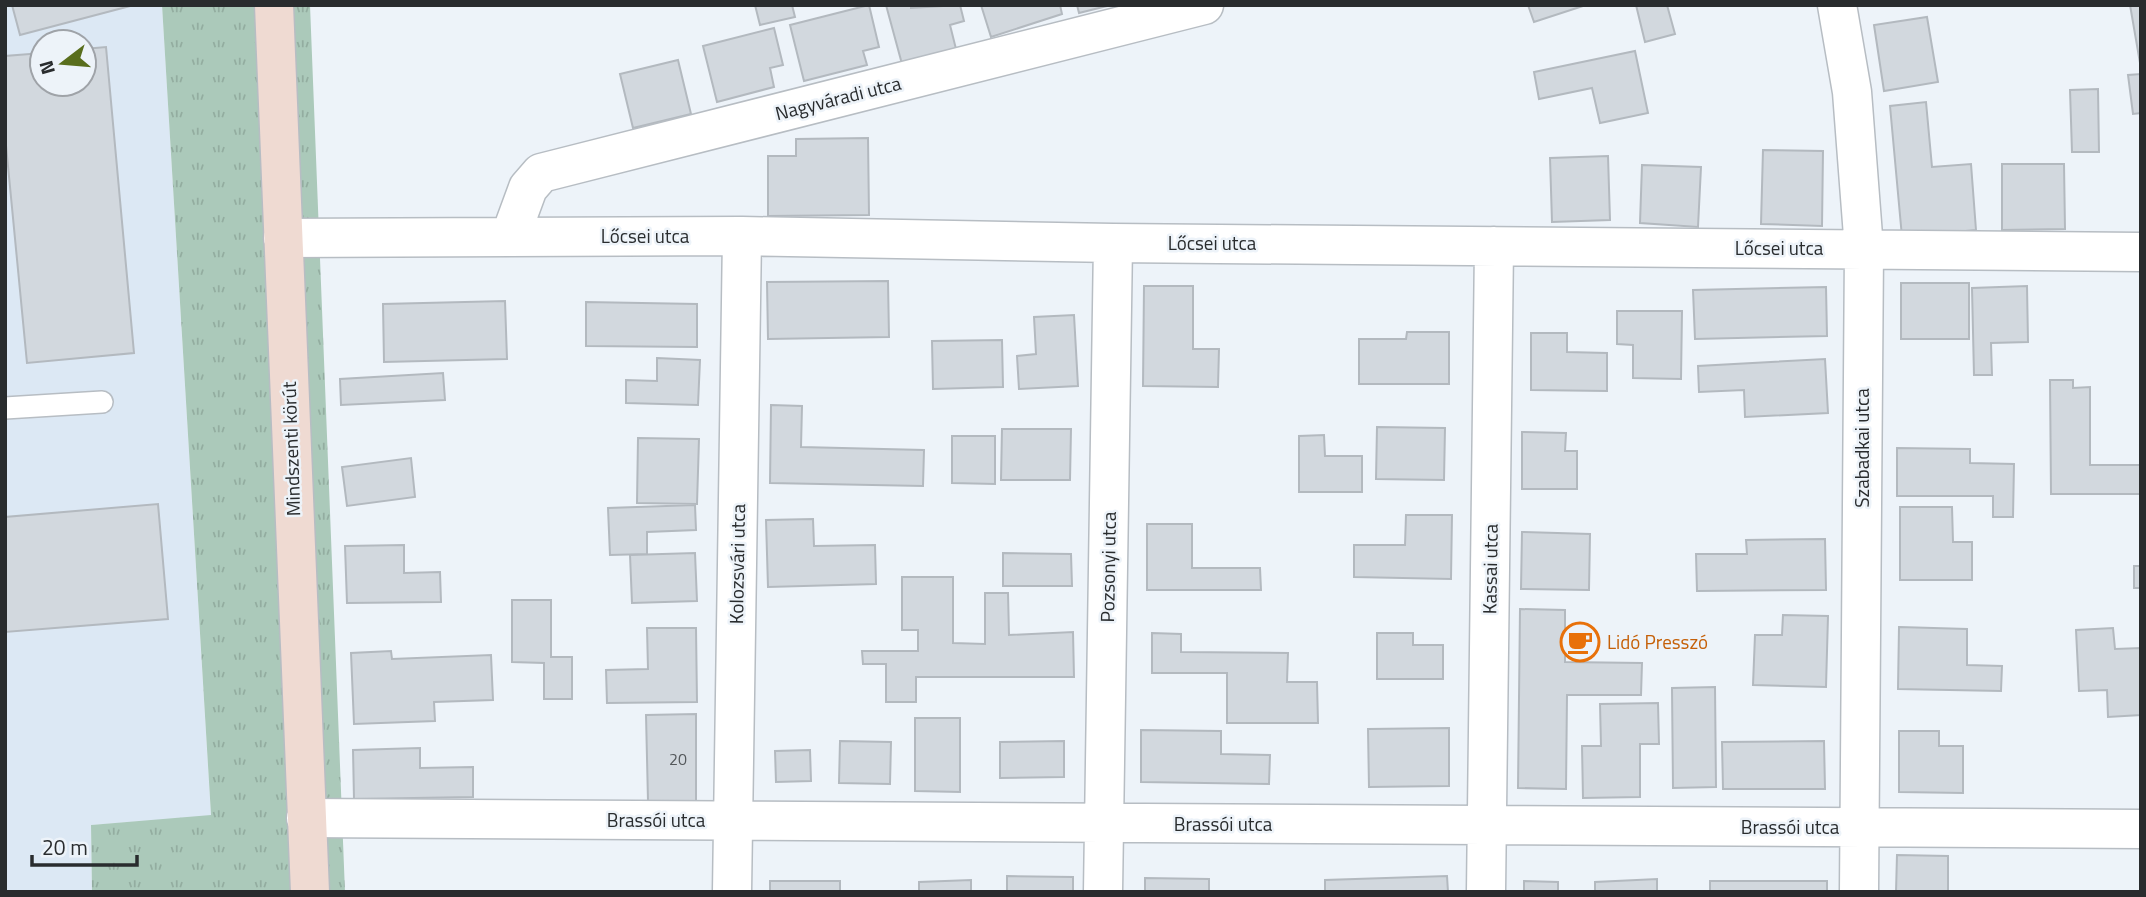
<svg xmlns="http://www.w3.org/2000/svg" width="2146" height="897" viewBox="0 0 2146 897" font-family="'Titillium Web',sans-serif">
	<style>
		.built { fill: #dce8f4; fill-rule: evenodd }
		.grass { fill: url(#grass-tufts) }
		.building { fill: #d2d8de; stroke: #b3b9bf; stroke-width: 2 }
		.lines { fill: none; stroke-linecap: round; stroke-linejoin: round }
		.lane-casing { stroke: #b7bdc3; stroke-width: 24 }
		.street-casing { stroke: #b7bdc3; stroke-width: 41 }
		.secondary-casing { stroke: #b7bdc3; stroke-width: 41 }
		.lane { stroke: #fff; stroke-width: 21 }
		.street { stroke: #fff; stroke-width: 38 }
		.secondary { stroke: #efdad2; stroke-width: 38 }
		.labels { text-anchor: middle; stroke-width: 5; stroke-linejoin: round; paint-order: stroke }
		.number-label { font-size: 16px; fill: #53575a }
		.street-label { font-size: 19px; fill: #292c2e; stroke: #edf3f9 }
		.food-label { font-size: 19px; fill: #c56008; stroke: #edf3f9; text-anchor: start }
	</style>
	<defs>
		<pattern id="grass-tufts" width="24" height="20" patternUnits="userSpaceOnUse" patternTransform="scale(1.75)"><rect width="24" height="20" fill="#abc9ba"/><path d="M3 7l-1-3M5 7V3M7 7l1-3M15 17l-1-3M17 17v-4M19 17l1-3" fill="none" stroke="#93ada0"/></pattern>
	</defs>
	<rect width="100%" height="100%" fill="#edf3f9"/>
	<path class="built" d="M5,5H162L211,816L91,825L92,892H5ZM42,42H84V84H42Z"/>
	<path class="grass" d="M162,5H310L345,892H92L91,825L211,815Z"/>
	<path class="building" d="M12,5H134L20,35Z
		M755,5H792L795,17L760,25Z
		M869,5L879,47L863,51L867,65L804,81L790,25Z
		M886,5H911V8L960,5L964,21L950,25L956,49L902,64Z
		M981,5H1060L1062,14L991,37Z
		M1077,5H1111L1079,13Z
		M1528,5H1586L1534,22Z
		M1636,5H1667L1675,34L1645,42Z
		M2130,5H2141V62L2140,63Z
		M1927,17L1938,82L1884,91L1874,25Z
		M774,28L783,65L770,68L774,87L717,102L703,46Z
		M106,47L134,353L27,363L5,135V56L42,53V84H84V49Z
		M1635,51L1648,113L1600,123L1592,88L1539,99L1534,72Z
		M678,60L691,114L633,128L620,74Z
		M2141,74V113L2133,114L2128,75Z
		M2098,89L2099,152H2072L2070,90Z
		M1926,102L1932,167L1971,164L1976,230L1902,237L1890,106Z
		M868,138L869,215L768,216V156H796V139Z
		M1763,150L1823,151L1822,226L1761,224Z
		M1608,156L1610,220L1552,222L1550,158Z
		M2002,164H2064L2065,229L2002,230Z
		M1642,165L1701,167L1698,227L1640,223Z
		M888,281L889,337L768,339L767,282Z
		M1901,283H1969V339H1901Z
		M1144,286H1193V349H1219L1218,387L1143,386Z
		M2027,286L2028,342L1991,343L1992,375H1974L1972,288Z
		M1826,287L1827,336L1695,339L1693,290Z
		M505,301L507,359L384,362L383,304Z
		M586,302L697,304V347L586,346Z
		M1617,311H1682L1681,379L1633,378V345L1617,344Z
		M1074,315L1078,386L1019,389L1017,356L1036,354L1034,317Z
		M1407,332H1449V384H1359V339H1406Z
		M1531,333H1567V352L1607,353V391L1531,390Z
		M1002,340L1003,387L933,389L932,341Z
		M657,358L700,360L698,405L626,403V380L657,381Z
		M1825,359L1828,413L1745,417L1744,390L1699,392L1698,366Z
		M443,373L445,400L341,405L340,379Z
		M2050,380H2073V388L2090,387V465H2141V494H2051Z
		M771,405L802,406L801,447L924,450L923,486L770,483Z
		M1377,427L1445,428L1444,480L1376,479Z
		M1002,429H1071L1070,480H1001Z
		M1522,432L1566,433L1565,451H1577V489H1522Z
		M1324,435L1325,456H1362V492H1299V436Z
		M952,436H995V484L952,483Z
		M638,438L699,439L697,504L637,503Z
		M1897,448L1970,449V463L2014,464L2013,517H1993V496H1897Z
		M411,458L415,497L347,506L342,467Z
		M158,504L168,619L5,632V517Z
		M695,505L696,530L647,532V554L610,555L608,508Z
		M1900,507H1952L1953,542H1972V580H1900Z
		M1406,515H1452L1451,579L1354,577V545H1405Z
		M813,519L814,546L875,545L876,584L768,587L766,520Z
		M1147,524H1192V568H1260L1261,590H1147Z
		M1522,532L1590,534L1589,590L1521,589Z
		M1825,539L1826,590L1697,591L1696,554H1747L1746,540Z
		M404,545V573L440,572L441,602L347,603L345,546Z
		M695,553L697,601L632,603L630,555Z
		M1003,553L1071,554L1072,586H1003Z
		M2134,566H2141V588H2134Z
		M902,577H953V643L985,644V593H1008L1009,635L1073,632L1074,677H916V702H886V664H863L862,651H918V630H902Z
		M512,600H551V657H572V699H544V663L512,662Z
		M1520,609L1565,610V662L1642,663L1641,695H1567L1566,789L1518,788Z
		M1783,615L1828,616L1826,687L1753,685L1755,635H1782Z
		M1899,627L1967,629V665L2002,666L2001,691L1898,689Z
		M647,628H696L697,702L607,703L606,670L648,669Z
		M2113,628L2115,649L2141,648V715L2108,717L2107,690L2079,691L2076,630Z
		M1152,633L1181,634V652L1288,653L1287,682H1317L1318,723H1227V673H1152Z
		M1377,633H1413V645H1443V679H1377Z
		M391,651L392,659L491,655L493,700L434,702L435,721L354,724L351,653Z
		M1715,687L1716,787L1673,788L1672,688Z
		M1658,703L1659,744H1640V797L1583,798L1582,746H1601L1600,704Z
		M696,714V801H648L646,715Z
		M915,718H960V792L915,791Z
		M1449,728V786L1369,787L1368,729Z
		M1141,730L1221,731V754L1270,755L1269,784L1141,782Z
		M1899,731H1939V746H1963V793L1899,792Z
		M840,741L891,742L890,784L839,783Z
		M1064,741V777L1000,778V742Z
		M1824,741L1825,789H1723L1722,742Z
		M420,748V768L473,767V797L354,799L353,750Z
		M810,750L811,781L776,782L775,751Z
		M1897,855L1948,856V892H1896Z
		M1007,876L1073,877V892H1007Z
		M1447,876L1448,892H1325V880Z
		M1145,878L1209,879V892H1145Z
		M1657,879V892H1595V882Z
		M971,880V892H919V882Z
		M770,881H840V892H770Z
		M1524,881L1558,882V892H1524Z
		M1710,881H1827V892H1710Z"/>
	<g class="lines">
		<defs>
			<path id="lane" d="M5,408L102,402"/>
			<path id="street" d="M1837,5L1852,92L1864,249L1859,892
				M510,237L528,188L541,173L1204,5
				M283,238L742,236L1113,243L2141,252
				M306,818L2141,829
				M732,892L742,236
				M1103,892L1113,243
				M1486,892L1494,246"/>
			<path id="secondary" d="M274,5L310,892"/>
		</defs>
		<use href="#lane" class="lane-casing"/>
		<use href="#street" class="street-casing"/>
		<use href="#secondary" class="secondary-casing"/>
		<use href="#lane" class="lane"/>
		<use href="#street" class="street"/>
		<use href="#secondary" class="secondary"/>
	</g>
	<defs>
		<symbol id="cafe-ring" viewBox="-11 -11 22 22"><circle r="9.5" fill="#edf3f9" stroke="#e8710a" stroke-width="1.5"/><path d="M-5.5-4.5H6V0H3Q3 3.5 0 3.5H-2.5Q-5.5 3.5-5.5 0ZM3-3.2v2h1.7v-2ZM-6 4.5H4V6H-6Z" fill="#e8710a"/></symbol>
	</defs>
	<g fill-rule="evenodd">
		<use href="#cafe-ring" x="1558" y="620" width="44" height="44"/>
	</g>
	<g class="labels">
		<g class="number-label">
			<text x="678" y="765">20</text>
		</g>
		<g class="street-label">
			<text transform="translate(838 98) rotate(-14)" y="7">Nagyváradi utca</text>
			<text x="645" y="243">Lőcsei utca</text>
			<text x="1212" y="250">Lőcsei utca</text>
			<text x="1779" y="255">Lőcsei utca</text>
			<text transform="translate(1862 448) rotate(-90)" y="7">Szabadkai utca</text>
			<text transform="translate(291 449) rotate(-92)" y="7">Mindszenti körút</text>
			<text transform="translate(737 564) rotate(-89)" y="7">Kolozsvári utca</text>
			<text transform="translate(1108 567) rotate(-89)" y="7">Pozsonyi utca</text>
			<text transform="translate(1490 569) rotate(-89)" y="7">Kassai utca</text>
			<text x="656" y="827">Brassói utca</text>
			<text x="1223" y="831">Brassói utca</text>
			<text x="1790" y="834">Brassói utca</text>
		</g>
		<g class="food-label">
			<text x="1607" y="649">Lidó Presszó</text>
		</g>
	</g>
	<rect width="2146" height="897" fill="none" stroke="#292c2e" stroke-width="14"/>
	<g transform="translate(63 63) rotate(254)"><circle r="33" fill="#edf3f9" stroke="#9fa3a8" stroke-width="2"/>
	<path d="M0-5L12 26L0 18L-12 26Z" fill="#596e1d"/>
	<text y="-10" font-size="19" font-weight="bold" text-anchor="middle" fill="#292c2e">N</text>
	</g>
	<path d="M32 855v10h105v-10" fill="none" stroke="#292c2e" stroke-width="3.5"/>
	<text x="42" y="855" font-size="21" fill="#292c2e" stroke="#edf3f9" stroke-width="5" paint-order="stroke">20 m</text>
</svg>
